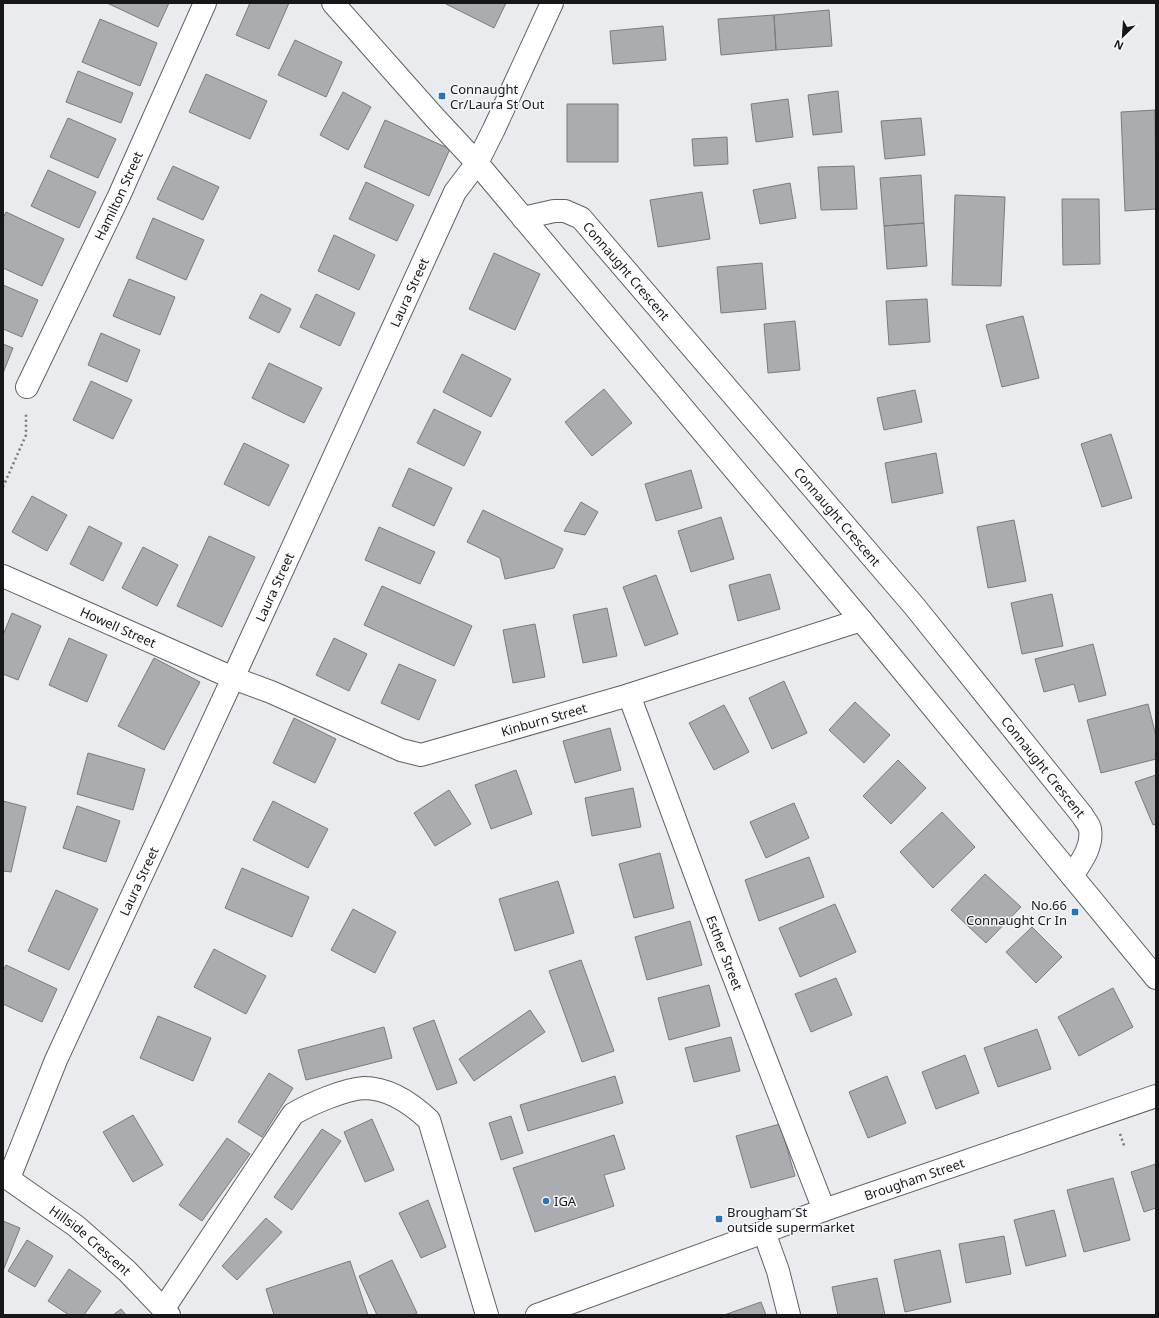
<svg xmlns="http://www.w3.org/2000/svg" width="1159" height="1318" viewBox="0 0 1159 1318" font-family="'Noto Sans',sans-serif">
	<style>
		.building { fill: #aaacaf; stroke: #797b7e }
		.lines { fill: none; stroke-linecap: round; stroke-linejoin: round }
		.minor-casing { stroke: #5f6164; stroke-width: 24 }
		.path { stroke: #77787b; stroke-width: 2.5; stroke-dasharray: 2 3; stroke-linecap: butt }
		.minor { stroke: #fff; stroke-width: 22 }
		.poi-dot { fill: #2573c2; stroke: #f6f8fc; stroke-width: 1.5 }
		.labels { text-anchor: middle; stroke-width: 3; stroke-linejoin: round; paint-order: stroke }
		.poi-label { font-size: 13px; fill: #171719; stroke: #f6f8fc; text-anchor: start }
		.street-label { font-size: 13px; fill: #171719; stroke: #f6f8fc }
	</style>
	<rect width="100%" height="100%" fill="#e9ebee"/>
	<path class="building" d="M107,3H169L158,27Z
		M250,3H289L269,49L236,35Z
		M447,3H506L494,28L446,4Z
		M829,10L832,46L776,50L774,15Z
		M774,15L776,50L721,55L718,19Z
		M100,19L157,43L140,86L82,62Z
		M663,26L666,60L613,64L610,31Z
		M295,40L342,62L326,97L278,75Z
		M78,71L133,93L121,123L66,102Z
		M206,74L267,101L250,139L189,112Z
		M838,91L842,132L813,135L808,95Z
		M343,92L371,107L348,150L320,135Z
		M788,99L793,137L756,142L751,104Z
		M567,104H618V162H567Z
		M1155,110L1156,209L1125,211L1121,112Z
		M68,118L116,139L98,178L50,157Z
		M921,118L925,155L885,159L881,121Z
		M385,120L450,149L429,196L364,167Z
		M727,137L728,164L694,166L692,139Z
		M173,166L219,187L203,220L157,199Z
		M854,166L857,209L821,210L818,167Z
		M48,170L96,192L79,228L31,206Z
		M921,175L924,223L884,226L880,178Z
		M366,182L414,205L397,241L349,219Z
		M790,183L796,218L760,224L753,190Z
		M702,192L710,239L658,247L650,200Z
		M955,195L1005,197L1001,286L952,285Z
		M1062,199H1099L1100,264L1063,265Z
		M6,212L64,239L42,286L3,268V218Z
		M153,218L204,240L186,280L136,258Z
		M924,223L927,266L887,269L884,226Z
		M334,235L375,255L359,290L318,271Z
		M494,253L540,274L515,330L469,309Z
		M762,263L766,309L721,313L717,267Z
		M129,279L175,297L160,335L113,316Z
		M3,285L38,300L22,337L3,329Z
		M261,294L291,309L279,333L249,318Z
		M316,294L355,313L340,346L300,327Z
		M927,299L930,342L889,345L886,301Z
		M1023,316L1039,378L1002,387L986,325Z
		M795,321L800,370L768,373L764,324Z
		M101,333L140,350L127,382L88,365Z
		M3,344L13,348L3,373Z
		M462,354L511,379L491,417L443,392Z
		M269,363L322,388L304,423L252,398Z
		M91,381L132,400L113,439L73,420Z
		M604,389L632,423L592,456L565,422Z
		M915,390L922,422L884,430L877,398Z
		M434,409L481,432L464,466L417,443Z
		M1111,434L1132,498L1102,507L1081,444Z
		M244,443L289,465L269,506L224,484Z
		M936,453L943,493L892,503L885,463Z
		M409,468L452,488L434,526L392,506Z
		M691,470L702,508L656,521L645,484Z
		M32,496L67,515L47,551L12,532Z
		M581,502L598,512L585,535L564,531Z
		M483,510L563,549L554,568L505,579L500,558L467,542Z
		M721,517L734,559L691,572L678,531Z
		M1014,520L1026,581L988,588L977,527Z
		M89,526L122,543L103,581L70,564Z
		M379,527L435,552L420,584L365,560Z
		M209,536L255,557L222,627L177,606Z
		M143,547L178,565L157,606L122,588Z
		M770,574L780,609L738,621L729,585Z
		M656,575L678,634L645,646L623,587Z
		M382,586L472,626L454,666L364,625Z
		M1052,594L1063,646L1022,654L1011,603Z
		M607,608L617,656L583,663L573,615Z
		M12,613L41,626L18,680L3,674V635Z
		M535,624L545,677L513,683L503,630Z
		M69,638L107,655L87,702L49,685Z
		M334,638L367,654L349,691L316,675Z
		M1093,644L1106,695L1079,702L1074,684L1044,692L1035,659Z
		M154,658L200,682L164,750L118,726Z
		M399,664L436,680L419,720L381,703Z
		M784,681L807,733L772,749L749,698Z
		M855,702L890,735L864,763L829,730Z
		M1148,704L1156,736V759L1101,773L1087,720Z
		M724,705L749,752L714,770L689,723Z
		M294,718L336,739L315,783L273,763Z
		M610,728L621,770L575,783L563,741Z
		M88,753L145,769L133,810L77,794Z
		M898,760L926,788L891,824L863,796Z
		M516,770L532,814L491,829L475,785Z
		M1156,775V824L1153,825L1135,782Z
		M633,788L641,827L592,836L585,798Z
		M449,790L471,824L435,846L414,813Z
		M3,801L26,807L11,872L3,871Z
		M273,801L328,829L308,868L253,840Z
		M794,803L809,838L766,858L750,822Z
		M77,806L120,821L106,862L63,848Z
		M942,812L975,847L933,888L900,852Z
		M660,853L674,908L634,918L619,864Z
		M809,857L824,897L759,921L745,880Z
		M242,868L309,897L292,937L225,908Z
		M985,874L1021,907L986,943L951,910Z
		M558,881L574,933L515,951L499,899Z
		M56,890L98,909L69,970L28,951Z
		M835,904L856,952L800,977L779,928Z
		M353,909L396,932L375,973L331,950Z
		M690,921L702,965L647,980L635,937Z
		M1032,927L1062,957L1036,983L1006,952Z
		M214,949L266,976L246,1014L194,987Z
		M581,960L614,1051L582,1062L549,971Z
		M6,965L57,989L42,1022L3,1004V971Z
		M836,978L852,1015L811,1032L795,994Z
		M709,985L720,1026L669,1040L658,998Z
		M1113,988L1133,1027L1079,1056L1058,1017Z
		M530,1010L545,1032L474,1081L459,1059Z
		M158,1016L211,1038L193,1081L140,1058Z
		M434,1020L457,1083L437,1090L413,1028Z
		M384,1027L392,1058L306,1080L298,1050Z
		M1037,1029L1051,1069L998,1087L984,1048Z
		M731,1037L740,1071L694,1082L685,1048Z
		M965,1055L979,1093L936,1109L922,1072Z
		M269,1073L293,1088L262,1137L238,1122Z
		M615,1076L623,1103L528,1131L520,1105Z
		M887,1076L906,1123L868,1138L849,1092Z
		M133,1115L163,1165L133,1182L103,1132Z
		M511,1116L523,1153L501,1160L489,1123Z
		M372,1119L394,1170L365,1182L344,1132Z
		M780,1124L795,1176L751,1188L736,1136Z
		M322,1129L341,1141L292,1210L274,1197Z
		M614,1135L625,1169L604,1175L614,1206L535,1232L513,1168Z
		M227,1138L250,1154L202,1221L179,1205Z
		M1156,1164V1208L1144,1212L1131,1172Z
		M1113,1178L1130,1240L1084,1252L1067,1190Z
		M428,1200L446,1247L421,1258L399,1213Z
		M1054,1210L1066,1256L1026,1266L1014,1220Z
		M266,1218L282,1232L237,1280L222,1266Z
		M3,1221L20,1228L3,1271Z
		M1004,1236L1011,1274L966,1283L959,1244Z
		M27,1240L53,1256L35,1287L8,1271Z
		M940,1250L951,1302L905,1312L894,1260Z
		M392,1260L417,1313L413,1315H377L359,1276Z
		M350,1261L368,1315H274L266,1289Z
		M69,1269L101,1291L84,1315H69L48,1301Z
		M877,1278L885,1315H838L832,1287Z
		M761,1302L766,1315H724Z
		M121,1309L126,1315H113Z"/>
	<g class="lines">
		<defs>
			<g id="minor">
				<path d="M333,3L435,118L477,163L861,620L1156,978"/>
				<path id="s1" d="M523,218L554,211H565L581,218L915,607L1082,815C1084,819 1089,824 1090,829C1093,847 1081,862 1072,876"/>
				<path id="s2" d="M27,387L119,196L205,3"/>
				<path id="s3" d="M3,576L233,678L271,692L401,750L421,755L629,695L861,620"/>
				<path id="s4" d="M629,695L720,941L824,1210"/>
				<path id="s5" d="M3,1175L76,1226L127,1271L169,1315"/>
				<path id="s6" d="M9,1178L56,1060L233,678L455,192L477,163L494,129L552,3"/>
				<path d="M764,1232L778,1271L789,1315"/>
				<path d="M164,1308L293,1114C310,1104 345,1089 364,1088C389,1088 412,1104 429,1120L487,1315"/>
				<path id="s7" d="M537,1315L824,1210L1156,1096"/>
			</g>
		</defs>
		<use href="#minor" class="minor-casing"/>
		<path class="path" d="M3,487L26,435V412
			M1120,1134L1125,1148"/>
		<use href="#minor" class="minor"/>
	</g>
	<g class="poi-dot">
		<rect x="438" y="92" width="8" height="8" rx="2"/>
		<rect x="1071" y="908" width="8" height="8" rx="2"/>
		<circle cx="546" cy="1201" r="4"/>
		<rect x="715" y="1215" width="8" height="8" rx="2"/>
	</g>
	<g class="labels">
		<g class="poi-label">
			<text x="450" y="94">Connaught<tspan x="450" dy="15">Cr/Laura St Out</tspan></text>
			<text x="1067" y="910" text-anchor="end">No.66<tspan x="1067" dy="15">Connaught Cr In</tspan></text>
			<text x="554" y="1206">IGA</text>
			<text x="727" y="1217">Brougham St<tspan x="727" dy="15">outside supermarket</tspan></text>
		</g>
		<g class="street-label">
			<text dy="5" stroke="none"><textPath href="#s2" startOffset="212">Hamilton Street</textPath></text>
			<text dy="5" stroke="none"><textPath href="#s1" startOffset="130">Connaught Crescent</textPath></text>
			<text dy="5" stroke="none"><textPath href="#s6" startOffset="972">Laura Street</textPath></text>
			<text dy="5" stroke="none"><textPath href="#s1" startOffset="454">Connaught Crescent</textPath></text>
			<text dy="5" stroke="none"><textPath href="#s6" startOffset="648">Laura Street</textPath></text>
			<text dy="5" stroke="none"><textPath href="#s3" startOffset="126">Howell Street</textPath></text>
			<text dy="5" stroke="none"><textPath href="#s3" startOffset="583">Kinburn Street</textPath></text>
			<text dy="5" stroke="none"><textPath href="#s1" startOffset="778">Connaught Crescent</textPath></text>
			<text dy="5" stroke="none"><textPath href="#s6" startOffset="324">Laura Street</textPath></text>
			<text dy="5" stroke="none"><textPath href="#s4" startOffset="275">Esther Street</textPath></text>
			<text dy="5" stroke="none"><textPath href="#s7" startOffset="401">Brougham Street</textPath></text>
			<text dy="5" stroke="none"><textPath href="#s5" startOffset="109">Hillside Crescent</textPath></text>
		</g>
	</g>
	<rect width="1159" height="1318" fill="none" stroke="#171719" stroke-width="8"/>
	<g transform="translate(1123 36) rotate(205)" stroke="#f6f8fc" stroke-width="3" paint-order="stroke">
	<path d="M0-3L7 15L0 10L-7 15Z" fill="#171719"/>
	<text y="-6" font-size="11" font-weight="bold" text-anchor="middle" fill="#171719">N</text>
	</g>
</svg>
